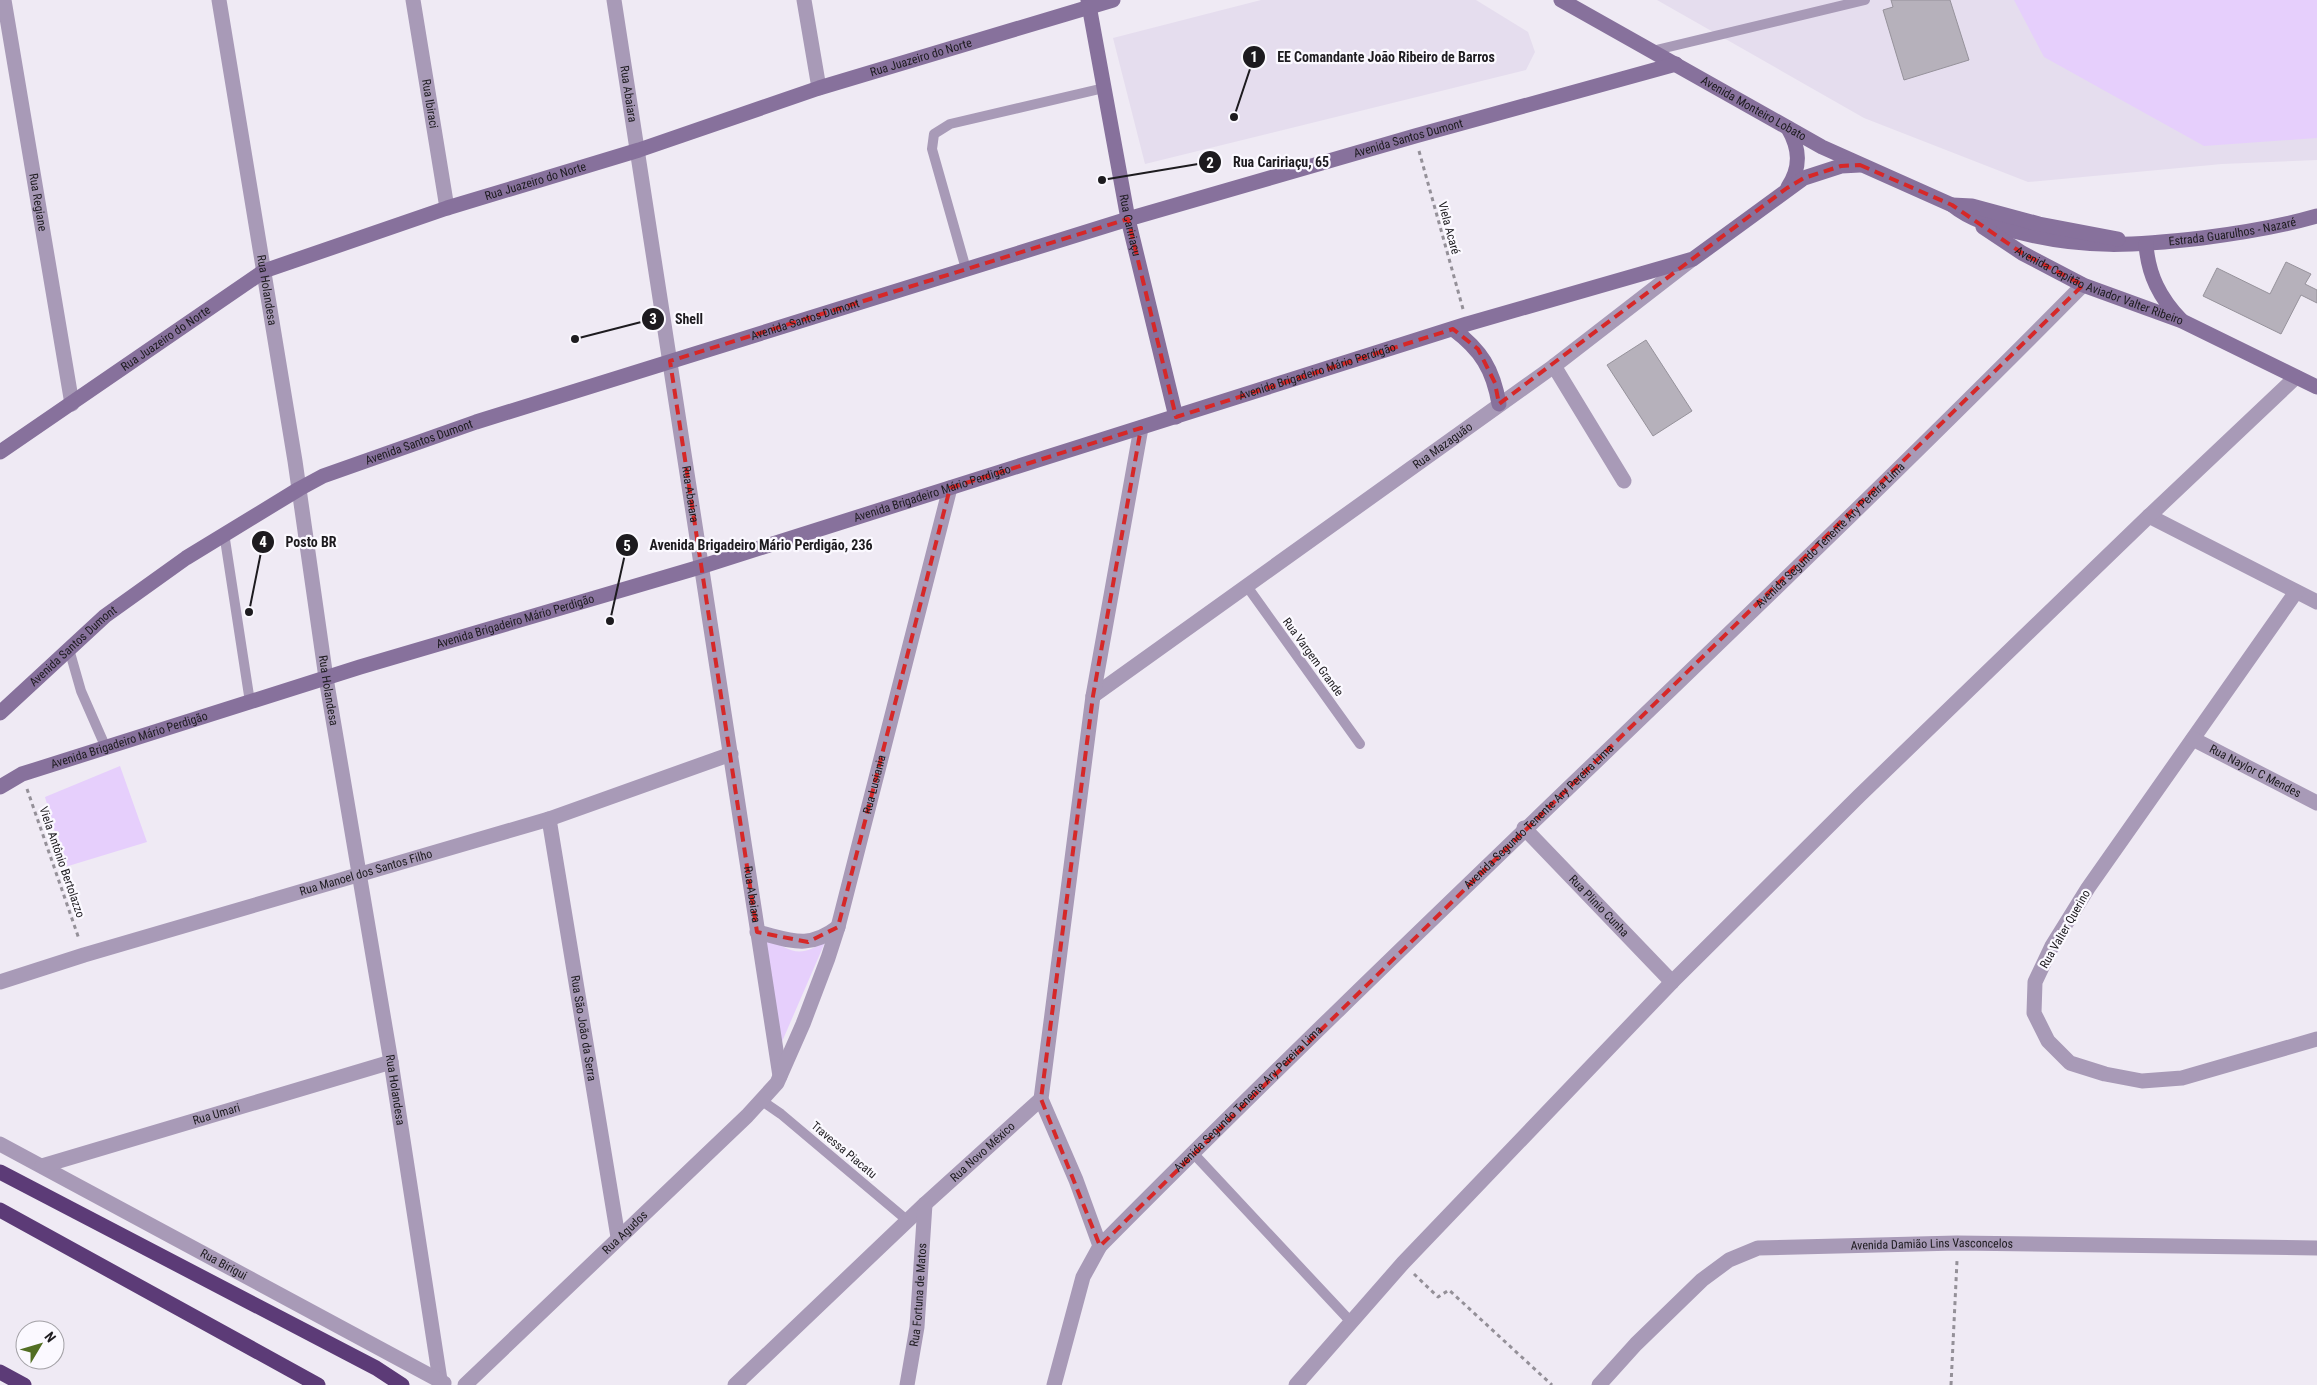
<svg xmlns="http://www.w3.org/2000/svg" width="2317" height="1385" viewBox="0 0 2317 1385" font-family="'Roboto Condensed',sans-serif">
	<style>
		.built { fill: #e5ddee }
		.green { fill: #e6cffc }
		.building { fill: #b6b1bb; stroke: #96929b }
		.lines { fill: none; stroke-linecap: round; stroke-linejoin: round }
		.path { stroke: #949098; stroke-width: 3; stroke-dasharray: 4 4; stroke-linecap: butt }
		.lane { stroke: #a89ab7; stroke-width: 10 }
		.street { stroke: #a89ab7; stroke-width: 15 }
		.secondary { stroke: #87719c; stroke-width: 15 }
		.highway { stroke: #5c3b77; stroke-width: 15 }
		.marked { fill: none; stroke: #d62828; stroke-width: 4; stroke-dasharray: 10 6; stroke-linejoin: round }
		.labels { text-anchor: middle; stroke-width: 4.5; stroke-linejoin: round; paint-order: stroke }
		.street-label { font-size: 12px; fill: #1d1b1f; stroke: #fbf9ff }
		.leader { fill: none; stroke: #1d1b1f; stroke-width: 2 }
		.callout-dot { fill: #1d1b1f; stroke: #fbf9ff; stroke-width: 2 }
		.mark-label { font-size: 15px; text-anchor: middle; font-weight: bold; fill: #fff }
		.callout-label { font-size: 14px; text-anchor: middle; font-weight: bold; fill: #1d1b1f; stroke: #fbf9ff; stroke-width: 4.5; stroke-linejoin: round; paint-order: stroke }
	</style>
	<rect width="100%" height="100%" fill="#efeaf4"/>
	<path class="built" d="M1261,0H1476L1528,32L1535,52L1526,70L1145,164L1113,38Z
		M1657,0H2317V160L2222,164L2028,182L1864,118Z"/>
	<path class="green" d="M2014,0H2317V138L2204,146L2044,57Z
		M120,766L147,842L65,867L45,797Z
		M764,935C790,951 799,960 826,940L781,1044Z"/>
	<path class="building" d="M1891,0H1950L1969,60L1904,80L1883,10L1893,7Z
		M2286,262L2311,274L2305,284L2317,290V303L2301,295L2281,334L2203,296L2217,268L2270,294Z
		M1646,340L1692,411L1653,436L1607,365Z"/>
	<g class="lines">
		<path class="path" d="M1419,151L1463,309
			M27,789L79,939
			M1414,1274L1438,1297L1449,1290L1552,1385
			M1951,1385L1957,1261"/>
		<path class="lane" d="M1652,51L1865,0
			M966,269L932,149L934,134L950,124L1104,88
			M224,533L250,702
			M1246,585L1360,744
			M69,649L81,691L106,748
			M762,1101L781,1114L908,1221
			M1193,1153L1352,1323"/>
		<g class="street">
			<path id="s1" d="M4,0L72,404"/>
			<path id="s2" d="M219,0L295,461L326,678L391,1062L440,1380"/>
			<path id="s3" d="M413,0L447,208"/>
			<path id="s4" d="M614,0L780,1076"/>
			<path d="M804,0L819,88"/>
			<path d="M1554,366L1624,481"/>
			<path d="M2149,516L2317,602"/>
			<path d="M2296,592L2088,888L2052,946L2035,982L2034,1013L2048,1041L2070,1063L2105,1074L2142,1081L2182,1078L2317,1039"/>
			<path id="s5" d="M1093,696L1554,366L1691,260"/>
			<path id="s6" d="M2193,739L2317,803"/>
			<path id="s7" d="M549,819L618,1237"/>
			<path id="s8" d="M1524,828L1672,982"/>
			<path d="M757,932C791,940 808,950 838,927"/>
			<path id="s9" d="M0,982L84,955L549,819L731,754"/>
			<path id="s10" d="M0,1144L444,1383"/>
			<path id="s11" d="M42,1166L391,1062"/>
			<path d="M1100,1246L1076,1180L1041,1099L1093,696L1141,428"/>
			<path id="s12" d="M465,1385L747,1116L777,1083L803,1024L828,958L838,927L950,488"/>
			<path id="s13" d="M735,1385L925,1204L1041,1099"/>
			<path id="s14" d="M907,1385L917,1327L925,1204"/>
			<path id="s15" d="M1054,1385L1083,1277L1100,1246C1423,920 1761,611 2083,285"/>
			<path d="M1296,1385L1403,1263L1672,982L1859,796L2149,516L2296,377"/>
			<path id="s16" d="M1599,1385L1636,1344L1702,1280L1729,1260L1758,1248L1957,1243L2317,1248"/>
		</g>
		<g class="secondary">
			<path id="s17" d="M1088,0L1128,219L1176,417"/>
			<path id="s18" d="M1561,0L1822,147L1952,205C1972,221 1993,226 2018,232C2084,249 2134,246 2202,238C2241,233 2279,227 2317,216"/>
			<path d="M1788,128C1800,149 1801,167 1788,187"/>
			<path d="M1952,205L1972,206L2039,224L2118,239"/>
			<path id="s19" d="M1983,227L2022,253L2083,285L2182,321L2317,387"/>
			<path d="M2146,244C2148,275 2160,298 2181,320"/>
			<path d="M1453,329C1481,350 1493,369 1499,404"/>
			<path id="s20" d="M0,452L264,271L447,208L639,150L819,88L1113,0"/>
			<path id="s21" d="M0,713L105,616L186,558L299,489L323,476L476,422L1128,219L1415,136L1676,64"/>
			<path id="s22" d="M0,787L22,774L360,667L700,567L1467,324L1693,259L1804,178L1841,166L1860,165"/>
		</g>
		<path class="highway" d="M0,1172L376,1368L402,1385
			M0,1210L318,1385
			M0,1372L24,1385"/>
	</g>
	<path class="marked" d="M1860,165L1952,205L2022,253L2083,285L1100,1246L1041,1099L1093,696L1141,428L950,488L838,927L808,942L757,932L670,361L1128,219L1176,417L1453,329L1478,349L1495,383L1499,404L1787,188L1804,178L1841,166Z"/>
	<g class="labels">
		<g class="street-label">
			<text dy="4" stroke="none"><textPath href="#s20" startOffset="1011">Rua Juazeiro do Norte</textPath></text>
			<text dy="4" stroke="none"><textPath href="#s4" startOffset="95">Rua Abaiara</textPath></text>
			<text dy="4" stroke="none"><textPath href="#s3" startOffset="105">Rua Ibiraci</textPath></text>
			<text dy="4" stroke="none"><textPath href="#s18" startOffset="221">Avenida Monteiro Lobato</textPath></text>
			<text dy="4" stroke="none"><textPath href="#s21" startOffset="1539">Avenida Santos Dumont</textPath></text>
			<text dy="4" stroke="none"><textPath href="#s20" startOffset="606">Rua Juazeiro do Norte</textPath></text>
			<text dy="4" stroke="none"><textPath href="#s1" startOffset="205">Rua Regiane</textPath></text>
			<text dy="4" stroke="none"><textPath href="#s17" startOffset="229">Rua Caririaçu</textPath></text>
			<text transform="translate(1449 228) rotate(75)" y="4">Viela Acaré</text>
			<text dy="4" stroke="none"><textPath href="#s18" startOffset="730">Estrada Guarulhos - Nazaré</textPath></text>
			<text dy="4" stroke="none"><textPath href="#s19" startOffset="131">Avenida Capitão Aviador Valter Ribeiro</textPath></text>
			<text dy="4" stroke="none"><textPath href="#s2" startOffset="294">Rua Holandesa</textPath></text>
			<text dy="4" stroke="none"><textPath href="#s21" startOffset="909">Avenida Santos Dumont</textPath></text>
			<text dy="4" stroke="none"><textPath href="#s20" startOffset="201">Rua Juazeiro do Norte</textPath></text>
			<text dy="4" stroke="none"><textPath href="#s22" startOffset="1382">Avenida Brigadeiro Mário Perdigão</textPath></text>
			<text dy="4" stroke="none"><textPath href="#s21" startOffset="504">Avenida Santos Dumont</textPath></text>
			<text dy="4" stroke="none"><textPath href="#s5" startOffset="430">Rua Mazaguão</textPath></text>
			<text dy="4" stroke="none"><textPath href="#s4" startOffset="500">Rua Abaiara</textPath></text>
			<text dy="4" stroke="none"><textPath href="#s22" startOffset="978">Avenida Brigadeiro Mário Perdigão</textPath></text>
			<text dy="4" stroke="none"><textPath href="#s15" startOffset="1166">Avenida Segundo Tenente Ary Pereira Lima</textPath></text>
			<text dy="4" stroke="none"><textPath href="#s22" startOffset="542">Avenida Brigadeiro Mário Perdigão</textPath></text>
			<text dy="4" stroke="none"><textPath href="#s21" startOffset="99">Avenida Santos Dumont</textPath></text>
			<text transform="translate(1313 657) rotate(54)" y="4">Rua Vargem Grande</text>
			<text dy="4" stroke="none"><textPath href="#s2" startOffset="699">Rua Holandesa</textPath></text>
			<text dy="4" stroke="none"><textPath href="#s22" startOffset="138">Avenida Brigadeiro Mário Perdigão</textPath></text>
			<text dy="4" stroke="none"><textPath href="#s6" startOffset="70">Rua Naylor C Mendes</textPath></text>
			<text dy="4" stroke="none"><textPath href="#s12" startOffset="749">Rua Lusiania</textPath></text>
			<text dy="4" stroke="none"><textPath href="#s15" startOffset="761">Avenida Segundo Tenente Ary Pereira Lima</textPath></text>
			<text transform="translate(62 862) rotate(71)" y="4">Viela Antônio Bertolazzo</text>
			<text dy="4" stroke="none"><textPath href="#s9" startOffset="382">Rua Manoel dos Santos Filho</textPath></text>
			<text dy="4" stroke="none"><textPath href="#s4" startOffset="905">Rua Abaiara</textPath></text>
			<text dy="4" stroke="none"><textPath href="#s8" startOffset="108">Rua Plinio Cunha</textPath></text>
			<text transform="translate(2065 929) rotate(-60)" y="4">Rua Valter Querino</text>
			<text dy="4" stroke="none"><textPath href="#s7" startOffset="212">Rua São João da Serra</textPath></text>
			<text dy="4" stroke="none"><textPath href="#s2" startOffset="1104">Rua Holandesa</textPath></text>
			<text dy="4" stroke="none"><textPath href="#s15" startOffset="356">Avenida Segundo Tenente Ary Pereira Lima</textPath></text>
			<text dy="4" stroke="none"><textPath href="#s11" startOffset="182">Rua Umari</textPath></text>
			<text transform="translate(844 1150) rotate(40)" y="4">Travessa Piacatu</text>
			<text dy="4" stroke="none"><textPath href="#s13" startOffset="340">Rua Novo México</textPath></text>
			<text dy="4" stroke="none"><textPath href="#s12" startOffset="221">Rua Agudos</textPath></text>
			<text dy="4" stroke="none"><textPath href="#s16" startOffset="386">Avenida Damião Lins Vasconcelos</textPath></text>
			<text dy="4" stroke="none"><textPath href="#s10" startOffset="254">Rua Birigui</textPath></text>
			<text dy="4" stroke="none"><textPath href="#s14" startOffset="91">Rua Fortuna de Matos</textPath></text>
		</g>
	</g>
	<path class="leader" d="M1234 117L1254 57M1102 180L1210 162M575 339L653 319M249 612L263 542M610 621L627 545"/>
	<g class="callout-dot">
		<circle cx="1234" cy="117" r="5"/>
		<circle cx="1102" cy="180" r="5"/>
		<circle cx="575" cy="339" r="5"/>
		<circle cx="249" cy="612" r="5"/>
		<circle cx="610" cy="621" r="5"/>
		<circle cx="1254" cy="57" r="12"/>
		<circle cx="1210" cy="162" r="12"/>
		<circle cx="653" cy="319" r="12"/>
		<circle cx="263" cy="542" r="12"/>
		<circle cx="627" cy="545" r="12"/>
	</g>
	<g class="mark-label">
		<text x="1254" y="62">1</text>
		<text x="1210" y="168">2</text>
		<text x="653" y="324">3</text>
		<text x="263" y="547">4</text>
		<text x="627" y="551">5</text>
	</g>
	<g class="callout-label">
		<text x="1386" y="62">EE Comandante João Ribeiro de Barros</text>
		<text x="1281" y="167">Rua Caririaçu, 65</text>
		<text x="689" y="324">Shell</text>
		<text x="311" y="547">Posto BR</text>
		<text x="761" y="550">Avenida Brigadeiro Mário Perdigão, 236</text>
	</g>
	<g transform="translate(40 1345) rotate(52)"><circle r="24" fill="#fbf9ff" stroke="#a2a0a5"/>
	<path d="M0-4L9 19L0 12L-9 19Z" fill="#526e23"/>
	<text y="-8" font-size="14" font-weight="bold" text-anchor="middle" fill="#1d1b1f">N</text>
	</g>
</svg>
